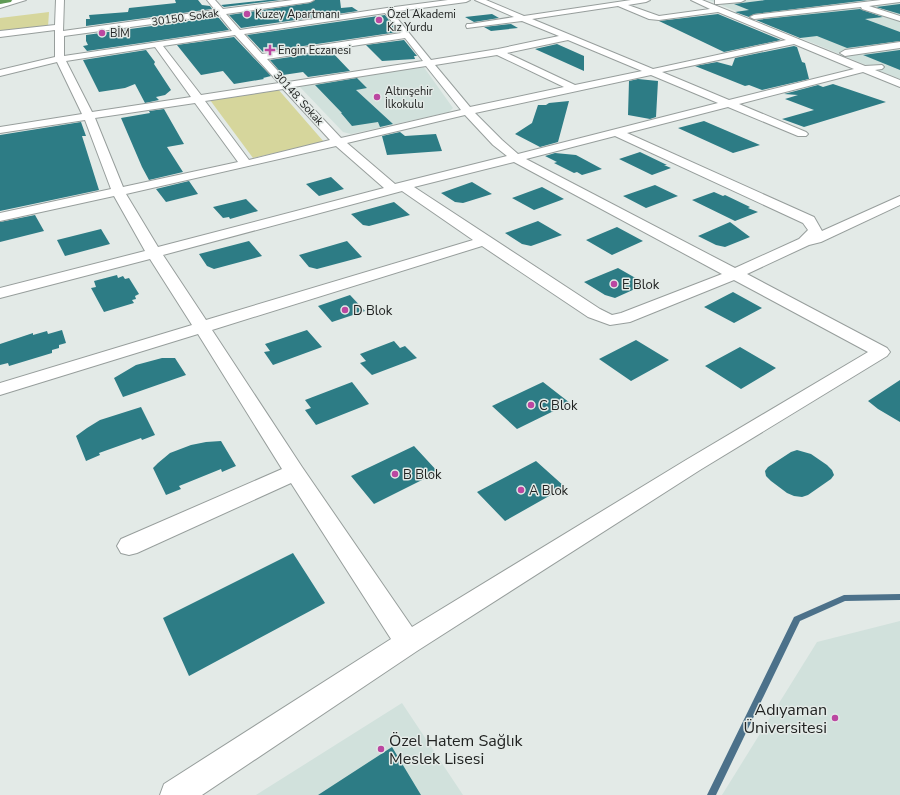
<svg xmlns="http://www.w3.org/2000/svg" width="900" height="795" viewBox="0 0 900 795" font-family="'Nunito Sans',sans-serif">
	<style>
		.built { fill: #d1e1dc }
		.green { fill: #d6d69c }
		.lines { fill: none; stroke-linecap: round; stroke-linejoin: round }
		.stream { fill: #4c718a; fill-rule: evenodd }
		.building { fill: #2d7c85 }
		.minor-casing { stroke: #979e9c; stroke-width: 2 }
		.highway-casing { stroke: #c5c6c6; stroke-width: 2 }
		.minor { fill: #fff; fill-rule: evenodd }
		.highway { fill: #609b56; fill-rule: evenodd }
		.poi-dot { fill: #bb47a1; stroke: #e3eae7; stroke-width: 1.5 }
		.labels { text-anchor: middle; stroke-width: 3; stroke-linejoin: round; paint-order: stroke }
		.far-poi-label { font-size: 11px; fill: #212322; stroke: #e3eae7; text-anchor: start }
		.far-street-label { font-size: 11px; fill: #212322; stroke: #e3eae7 }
		.poi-label { font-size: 13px; fill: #212322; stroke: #e3eae7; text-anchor: start }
		.near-poi-label { font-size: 16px; fill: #212322; stroke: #e3eae7; text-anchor: end }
	</style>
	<rect width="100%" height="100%" fill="#e3eae7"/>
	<path class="built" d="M709,0H900V79Z
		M423,66L453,108L449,112L351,134L343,132L299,86L301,84Z
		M900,621V795H722L817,642Z
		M402,703L463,795H256Z"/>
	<path class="green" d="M49,12L48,27L0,33V18Z
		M277,88L324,142L253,158L210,100Z"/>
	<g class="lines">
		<path class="stream" d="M900,594V600L845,601L800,621L716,795H707L794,617L844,595Z"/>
	</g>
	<path class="building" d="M175,0H198L202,5L210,6L212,9L86,26V19H90L89,15L128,12L129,8L176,3Z
		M268,0H281L224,7L221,5Z
		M315,0H340L341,8L352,7L358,11L241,28L229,15L310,3Z
		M765,0H868L754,14L749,17L735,12L749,10L734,4Z
		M900,4V14L876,7Z
		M860,9L862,10L883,17L865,19L900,32V41L847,48L817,36L800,38L756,20Z
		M492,14L499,18L474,22L465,17Z
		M718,14L781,40L724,52L659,21Z
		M385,15L398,32L263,52L247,35Z
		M218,17L229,30L87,51L83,46L88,45L86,41V35Z
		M511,24L518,28L491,31L484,27Z
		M234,37L271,76L263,78L264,79L234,84L223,71L201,75L177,45Z
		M404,40L417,56H414L415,59L382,61L366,45Z
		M557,44L584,56V71L535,49Z
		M794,46L797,47L802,62L805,63L809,79L762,90L749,85L745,86L695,66L717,62L732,66L735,58Z
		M146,50L155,62L154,64L171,90L165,95L156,97L159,100L145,103L135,84L125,88L99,92L83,60Z
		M900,50V70L863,55Z
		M331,51L350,71L308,77L303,72L283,75L270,60Z
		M357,78L367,88L356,90L393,124L380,127L378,122L352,126L341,113H342L315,85Z
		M638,79L658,81L656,117L650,119L628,115L629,81Z
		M833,84L886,102L804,127L782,119L814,110L785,99L798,95L784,94L818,85L823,87Z
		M569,101L558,142L540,147L515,134L532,123L538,105H546L549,103Z
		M164,109L184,144L167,147L183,172L149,180L142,167L121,118L150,113L149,111Z
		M704,121L760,145L733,153L678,128Z
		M81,122L86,136H82L99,190L0,211V135Z
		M400,132L405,136L436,134L442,151L387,155L382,136Z
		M640,152L667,165H664L671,168L652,175L619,159Z
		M555,153L576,155L602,169L582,175L577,172L574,173L554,163L557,162L545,156Z
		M331,177L344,189L319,196L306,184Z
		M189,181L198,194L166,202L156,189Z
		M472,182L492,194L463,203L455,202L441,193Z
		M655,185L678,196L646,208L623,196Z
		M542,187L564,199L534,210L512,198Z
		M714,192L723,196L725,195L750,207L748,208L758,212L735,221L692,200Z
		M246,199L258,211L230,219L229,217L223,218L213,207Z
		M394,202L410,215L369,226L363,225L351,214Z
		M35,215L44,231L0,242V222Z
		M538,221L562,235L531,246L522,244L505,233Z
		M730,222L750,237L725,247L716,245L698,236Z
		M617,227L643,241L612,255L586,240Z
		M101,229L110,244L65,256L57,240Z
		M249,241L262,256L214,269L207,266L199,254Z
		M347,241L362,257L317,269L309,267L299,255Z
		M618,268L646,284L615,298L605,295L584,282Z
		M117,275L118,278L123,276L125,279L129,278L139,294L135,296L136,299L132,300L134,303L104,312L91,288L96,287L94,281Z
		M733,292L762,308L734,323L704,307Z
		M350,295L365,311L332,322L318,306Z
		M62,330L66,343L59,345V348L52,350V353L9,366L8,363L0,365V344L33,333V335L47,331L48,334Z
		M307,330L322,347L273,365L264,352L270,351L265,344Z
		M636,340L669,360L631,381L599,359Z
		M394,341L400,348L405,346L417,358L372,375L360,363L366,361L360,354Z
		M740,347L776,368L741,389L705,366Z
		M162,358H175L186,375L123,397L114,378L136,365Z
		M900,380V422L878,409L868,401Z
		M352,382L369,404L316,425L305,410L311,408L305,400Z
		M543,382L570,403L517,429L492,406Z
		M141,407L155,435L142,440L141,438L99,453L100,455L86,461L76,436L87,428L100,420Z
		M221,441L236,466L222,472L221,469L179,486L181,489L166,495L153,468L158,463L170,453L191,445L206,442Z
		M414,446L438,472L374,504L351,476Z
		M797,450L811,454L827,465L832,470L834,475L831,479L808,495L802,497L794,496L787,493L771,481L766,476L765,471L768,467L791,452Z
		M536,461L565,487L505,521L477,492Z
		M293,553L325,603L189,676L163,618Z
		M392,747L421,795H318Z"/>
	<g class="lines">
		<defs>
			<path id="minor" d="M13,0H26L0,8V4Z
				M56,0H64L63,31L215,10L207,0H215L223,9L293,0H314L310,2L226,14L240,30L387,8L448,0H470L466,2L392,12L431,60L498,49L559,36L522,21L467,28L466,26L467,24H470L514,17L475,0H486L524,16L631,0H650L646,2L628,5L659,16L710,9L691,0H702L865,66L882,65L884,67L882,69L875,70L900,80V87L863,72L739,104L806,132L808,134L806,136H798L728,107L627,133L814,217L822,231L900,196V205L821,242L809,245L747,274L887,348L890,352L887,356L700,470L417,651L202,795H160L164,784L391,639L291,483L137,553L129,555L121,553L117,546L121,539L282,469L198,334L0,395V383L192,325L150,259L0,298V288L145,251L114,196L0,221V213L111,189L85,120L0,133V127L82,114L57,62L0,76V70L55,57V30L0,37V31L55,25ZM618,6L649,19L659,20L718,12L786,40L653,69L532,19ZM385,13L401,33L262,54L244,34ZM219,15L232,31L64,56V36ZM235,35L279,83L201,95L163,46ZM405,38L423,61L288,82L267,59ZM568,40L642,71L575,85L507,53ZM794,44L854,69L729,100L662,72ZM155,47L191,97L92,112L66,61ZM497,55L564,87L470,107L435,65ZM426,66L461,110L341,138L293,87ZM651,75L718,103L518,154L502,140L475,113ZM283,89L330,140L249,160L205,101ZM195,103L238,162L123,187L95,118ZM465,115L493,145L507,156L395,184L347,143ZM615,136L803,223L808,230L799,239L735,268L526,159ZM336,146L384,188L158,247L126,194ZM514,162L722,274L621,313L612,315L600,309L414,187ZM402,191L473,240L206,320L163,255ZM482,246L588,317L610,325L630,322L734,280L868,352L686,460L412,627L302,467L212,330Z
				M715,0H745L741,2L718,4H715Z
				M881,0H900V2L869,6L900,16V21L862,9L861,7L754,19L750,17L754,15Z
				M900,42V48L845,56L840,53L845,50Z"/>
			<path id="highway" d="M0,0H12L11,2L0,4Z"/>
		</defs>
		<use href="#minor" class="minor-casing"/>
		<use href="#highway" class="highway-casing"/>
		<use href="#minor" class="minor"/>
		<use href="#highway" class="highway"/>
	</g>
	<g class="poi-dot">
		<circle cx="247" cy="14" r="4"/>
		<circle cx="379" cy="20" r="4"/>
		<circle cx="102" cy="33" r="4"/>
		<path d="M268 44h4v4h4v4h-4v4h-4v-4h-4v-4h4z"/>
		<circle cx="377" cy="97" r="4"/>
		<circle cx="614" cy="284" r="4"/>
		<circle cx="345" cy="310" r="4"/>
		<circle cx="531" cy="405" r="4"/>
		<circle cx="395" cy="474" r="4"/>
		<circle cx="521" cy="490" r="4"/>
		<circle cx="835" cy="718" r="4"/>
		<circle cx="381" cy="749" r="4"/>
	</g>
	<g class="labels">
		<g class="far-poi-label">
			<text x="255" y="18">Kuzey Apartmanı</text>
			<text x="387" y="18">Özel Akademi<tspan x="387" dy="13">Kız Yurdu</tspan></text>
			<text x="110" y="37">BİM</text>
			<text x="278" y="54">Engin Eczanesi</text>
			<text x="385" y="95">Altınşehir<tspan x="385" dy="13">İlkokulu</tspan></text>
		</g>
		<g class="far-street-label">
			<text transform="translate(185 17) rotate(-8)" y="4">30150. Sokak</text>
			<text transform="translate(299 98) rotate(48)" y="4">30148. Sokak</text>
		</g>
		<g class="poi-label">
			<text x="622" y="289">E Blok</text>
			<text x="353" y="315">D Blok</text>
			<text x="539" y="410">C Blok</text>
			<text x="403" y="479">B Blok</text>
			<text x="529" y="495">A Blok</text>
		</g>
		<g class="near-poi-label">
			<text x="827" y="715">Adıyaman<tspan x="827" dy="18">Üniversitesi</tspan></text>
			<text x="389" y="746" text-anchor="start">Özel Hatem Sağlık<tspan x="389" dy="18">Meslek Lisesi</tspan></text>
		</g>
	</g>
</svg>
